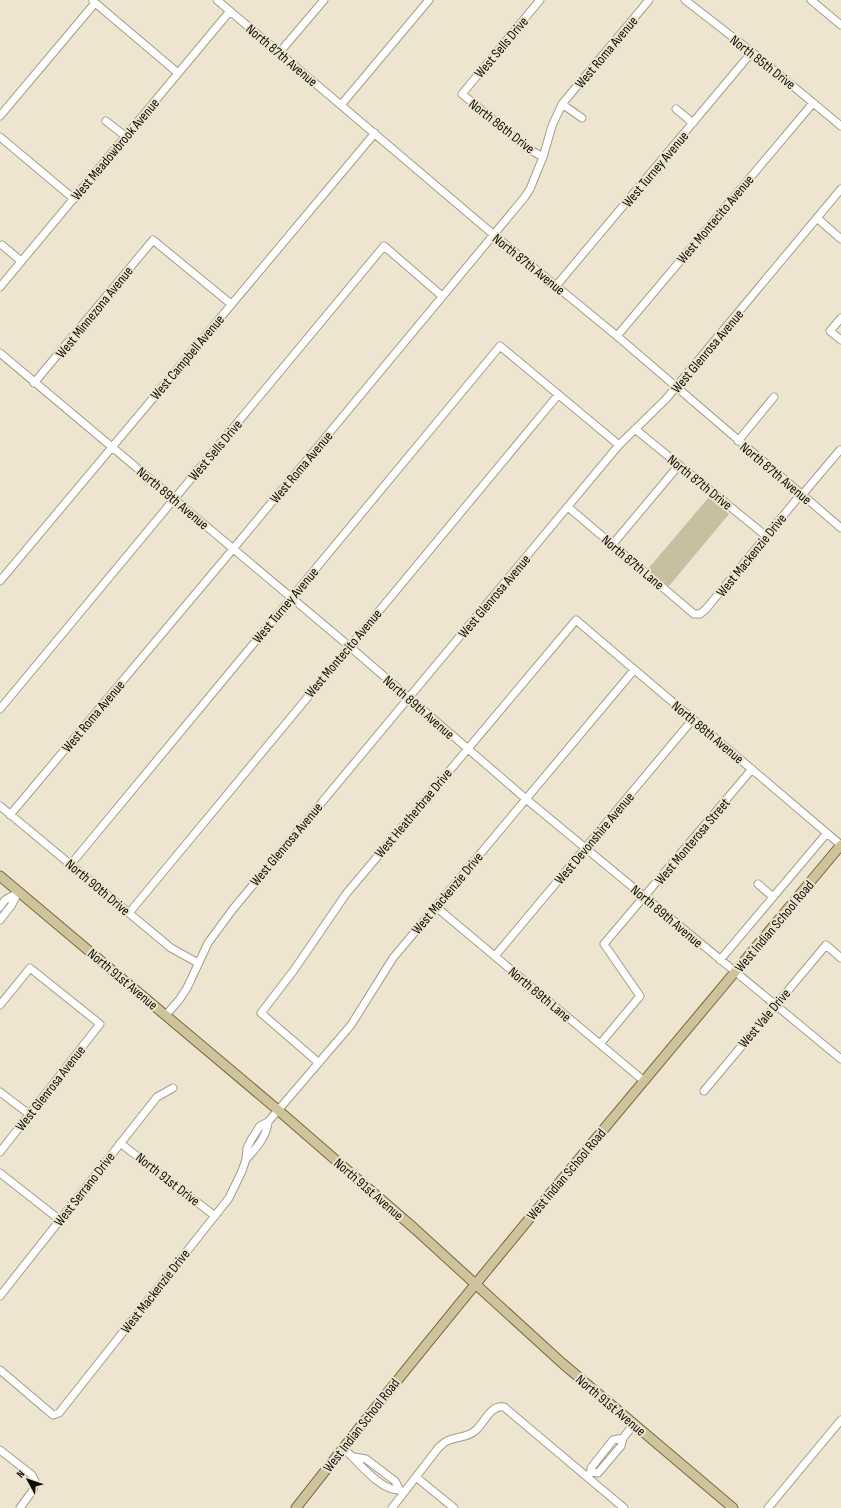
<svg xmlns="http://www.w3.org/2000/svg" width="841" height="1508" viewBox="0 0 841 1508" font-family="'Sofia Sans Condensed',sans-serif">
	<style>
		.green { fill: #c8bea0 }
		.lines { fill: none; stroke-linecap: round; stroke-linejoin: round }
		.minor-casing { stroke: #a49d88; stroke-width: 9 }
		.major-casing { stroke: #77693b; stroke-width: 11 }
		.minor { stroke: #fff; stroke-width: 7 }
		.major { stroke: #cfc39b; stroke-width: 9 }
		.labels { text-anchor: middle; stroke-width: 4; stroke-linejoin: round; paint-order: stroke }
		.street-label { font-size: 14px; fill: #0f0d06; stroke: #ede5cf }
	</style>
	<rect width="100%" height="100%" fill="#ede5cf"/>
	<path class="green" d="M709,497L729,514L669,586L648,569Z"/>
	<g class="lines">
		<defs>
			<path id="minor" d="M217,0L494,235L617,336L841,528
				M540,0L462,94L527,148L543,157
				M685,0L752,52L841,126
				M811,0L841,25
				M93,1L178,73
				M279,53L324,0
				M562,104L582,118
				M341,105L429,0
				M676,109L693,123
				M0,116L95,3
				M106,121L125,136
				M0,137L74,199
				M817,218L841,239
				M2,245L21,261
				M556,286L752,52
				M0,287L230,11
				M841,318L830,331L841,340
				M617,336L813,103
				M0,353L349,646L526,799L841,1059
				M34,383L153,240L231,304
				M635,429L766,536
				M738,441L774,397
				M802,495L840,450
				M568,507L694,614H700L706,609L801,494
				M612,545L679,465
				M0,581L375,133
				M0,709L384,246L442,296
				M0,806L171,948L198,963
				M10,815L233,549L524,198L530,189L543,157L552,126L562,104L649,0
				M71,864L500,346L619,445
				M758,884L773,897
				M0,907L5,900L19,892
				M436,907L644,1081
				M129,913L558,395
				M0,920L11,906L19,891
				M495,956L693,719
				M720,960L827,833
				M0,1005L30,968L100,1024L0,1152
				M166,1015L179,1000L187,988L208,943L233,909L619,445L666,399L841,189
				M600,1044L640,996L604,944L752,769
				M319,1063L261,1013L294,970L346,894L576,620L841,845
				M704,1091L826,945L841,958
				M0,1092L29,1114
				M120,1143L215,1216
				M246,1159C256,1149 267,1136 268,1122
				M0,1173L60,1220
				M0,1296L157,1097L173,1088
				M0,1370L53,1415L59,1413L229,1198L242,1171L246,1159L247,1148L251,1140L260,1126L268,1122L351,1025L393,958L634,670
				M343,1448C357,1460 380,1491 399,1490
				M0,1450L32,1475L35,1481L33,1490L20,1508
				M354,1457L366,1459L395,1481L401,1492
				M591,1472L598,1473L621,1446L623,1438L634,1424
				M589,1474L591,1472V1468L613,1440L623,1438
				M416,1477L454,1508
				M392,1508L439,1447C442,1445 444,1442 447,1441C457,1436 468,1438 476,1430C485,1422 490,1405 504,1407L624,1508
				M768,1508L841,1420"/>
			<path id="major" d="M0,876L278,1110L415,1229L562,1363L733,1508
				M296,1508C472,1283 658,1065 841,845"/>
		</defs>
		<use href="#minor" class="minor-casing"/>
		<use href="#major" class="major-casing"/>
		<use href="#minor" class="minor"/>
		<use href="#major" class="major"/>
	</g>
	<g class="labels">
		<g class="street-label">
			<text transform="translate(501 47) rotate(-50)" y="5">West Sells Drive</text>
			<text transform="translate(606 52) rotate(-50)" y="5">West Roma Avenue</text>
			<text transform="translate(282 55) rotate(40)" y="5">North 87th Avenue</text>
			<text transform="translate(763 62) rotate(38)" y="5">North 85th Drive</text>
			<text transform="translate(502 126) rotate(38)" y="5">North 86th Drive</text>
			<text transform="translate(115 149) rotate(-50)" y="5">West Meadowbrook Avenue</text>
			<text transform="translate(655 169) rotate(-50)" y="5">West Turney Avenue</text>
			<text transform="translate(715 219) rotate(-50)" y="5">West Montecito Avenue</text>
			<text transform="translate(529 264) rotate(39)" y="5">North 87th Avenue</text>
			<text transform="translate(94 312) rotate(-51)" y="5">West Minnezona Avenue</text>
			<text transform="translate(707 351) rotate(-50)" y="5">West Glenrosa Avenue</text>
			<text transform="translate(187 357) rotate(-50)" y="5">West Campbell Avenue</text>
			<text transform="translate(215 450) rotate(-50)" y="5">West Sells Drive</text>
			<text transform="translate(301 467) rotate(-50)" y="5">West Roma Avenue</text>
			<text transform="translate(776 473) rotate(40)" y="5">North 87th Avenue</text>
			<text transform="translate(700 482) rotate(39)" y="5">North 87th Drive</text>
			<text transform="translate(173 498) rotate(40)" y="5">North 89th Avenue</text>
			<text transform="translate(751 555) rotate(-51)" y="5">West Mackenzie Drive</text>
			<text transform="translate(633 562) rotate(40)" y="5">North 87th Lane</text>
			<text transform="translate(494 596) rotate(-50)" y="5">West Glenrosa Avenue</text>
			<text transform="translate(285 605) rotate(-50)" y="5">West Turney Avenue</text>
			<text transform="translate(343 653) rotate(-50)" y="5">West Montecito Avenue</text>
			<text transform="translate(419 707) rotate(41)" y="5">North 89th Avenue</text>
			<text transform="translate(93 716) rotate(-50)" y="5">West Roma Avenue</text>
			<text transform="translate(708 732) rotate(40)" y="5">North 88th Avenue</text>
			<text transform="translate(413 813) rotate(-50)" y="5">West Heatherbrae Drive</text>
			<text transform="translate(594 838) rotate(-50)" y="5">West Devonshire Avenue</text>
			<text transform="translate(692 841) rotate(-50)" y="5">West Monterosa Street</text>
			<text transform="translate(286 844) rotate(-50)" y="5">West Glenrosa Avenue</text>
			<text transform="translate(98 887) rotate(40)" y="5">North 90th Drive</text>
			<text transform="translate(447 893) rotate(-50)" y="5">West Mackenzie Drive</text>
			<text transform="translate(667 916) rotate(40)" y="5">North 89th Avenue</text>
			<text transform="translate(774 926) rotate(-50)" y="5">West Indian School Road</text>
			<text transform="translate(123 979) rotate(40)" y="5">North 91st Avenue</text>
			<text transform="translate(540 994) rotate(40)" y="5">North 89th Lane</text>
			<text transform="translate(764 1018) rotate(-50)" y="5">West Vale Drive</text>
			<text transform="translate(50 1088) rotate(-52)" y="5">West Glenrosa Avenue</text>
			<text transform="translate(566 1174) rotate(-50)" y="5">West Indian School Road</text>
			<text transform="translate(168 1179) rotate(38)" y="5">North 91st Drive</text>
			<text transform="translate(84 1189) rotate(-52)" y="5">West Serrano Drive</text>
			<text transform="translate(369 1189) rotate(41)" y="5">North 91st Avenue</text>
			<text transform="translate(155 1291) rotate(-52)" y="5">West Mackenzie Drive</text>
			<text transform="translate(611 1405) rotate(40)" y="5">North 91st Avenue</text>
			<text transform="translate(361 1425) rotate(-52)" y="5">West Indian School Road</text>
		</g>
	</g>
	<g transform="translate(28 1480) rotate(310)" stroke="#ede5cf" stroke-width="3" paint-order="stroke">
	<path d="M0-3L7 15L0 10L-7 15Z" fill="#0f0d06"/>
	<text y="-6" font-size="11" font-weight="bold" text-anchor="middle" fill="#0f0d06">N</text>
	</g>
</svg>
